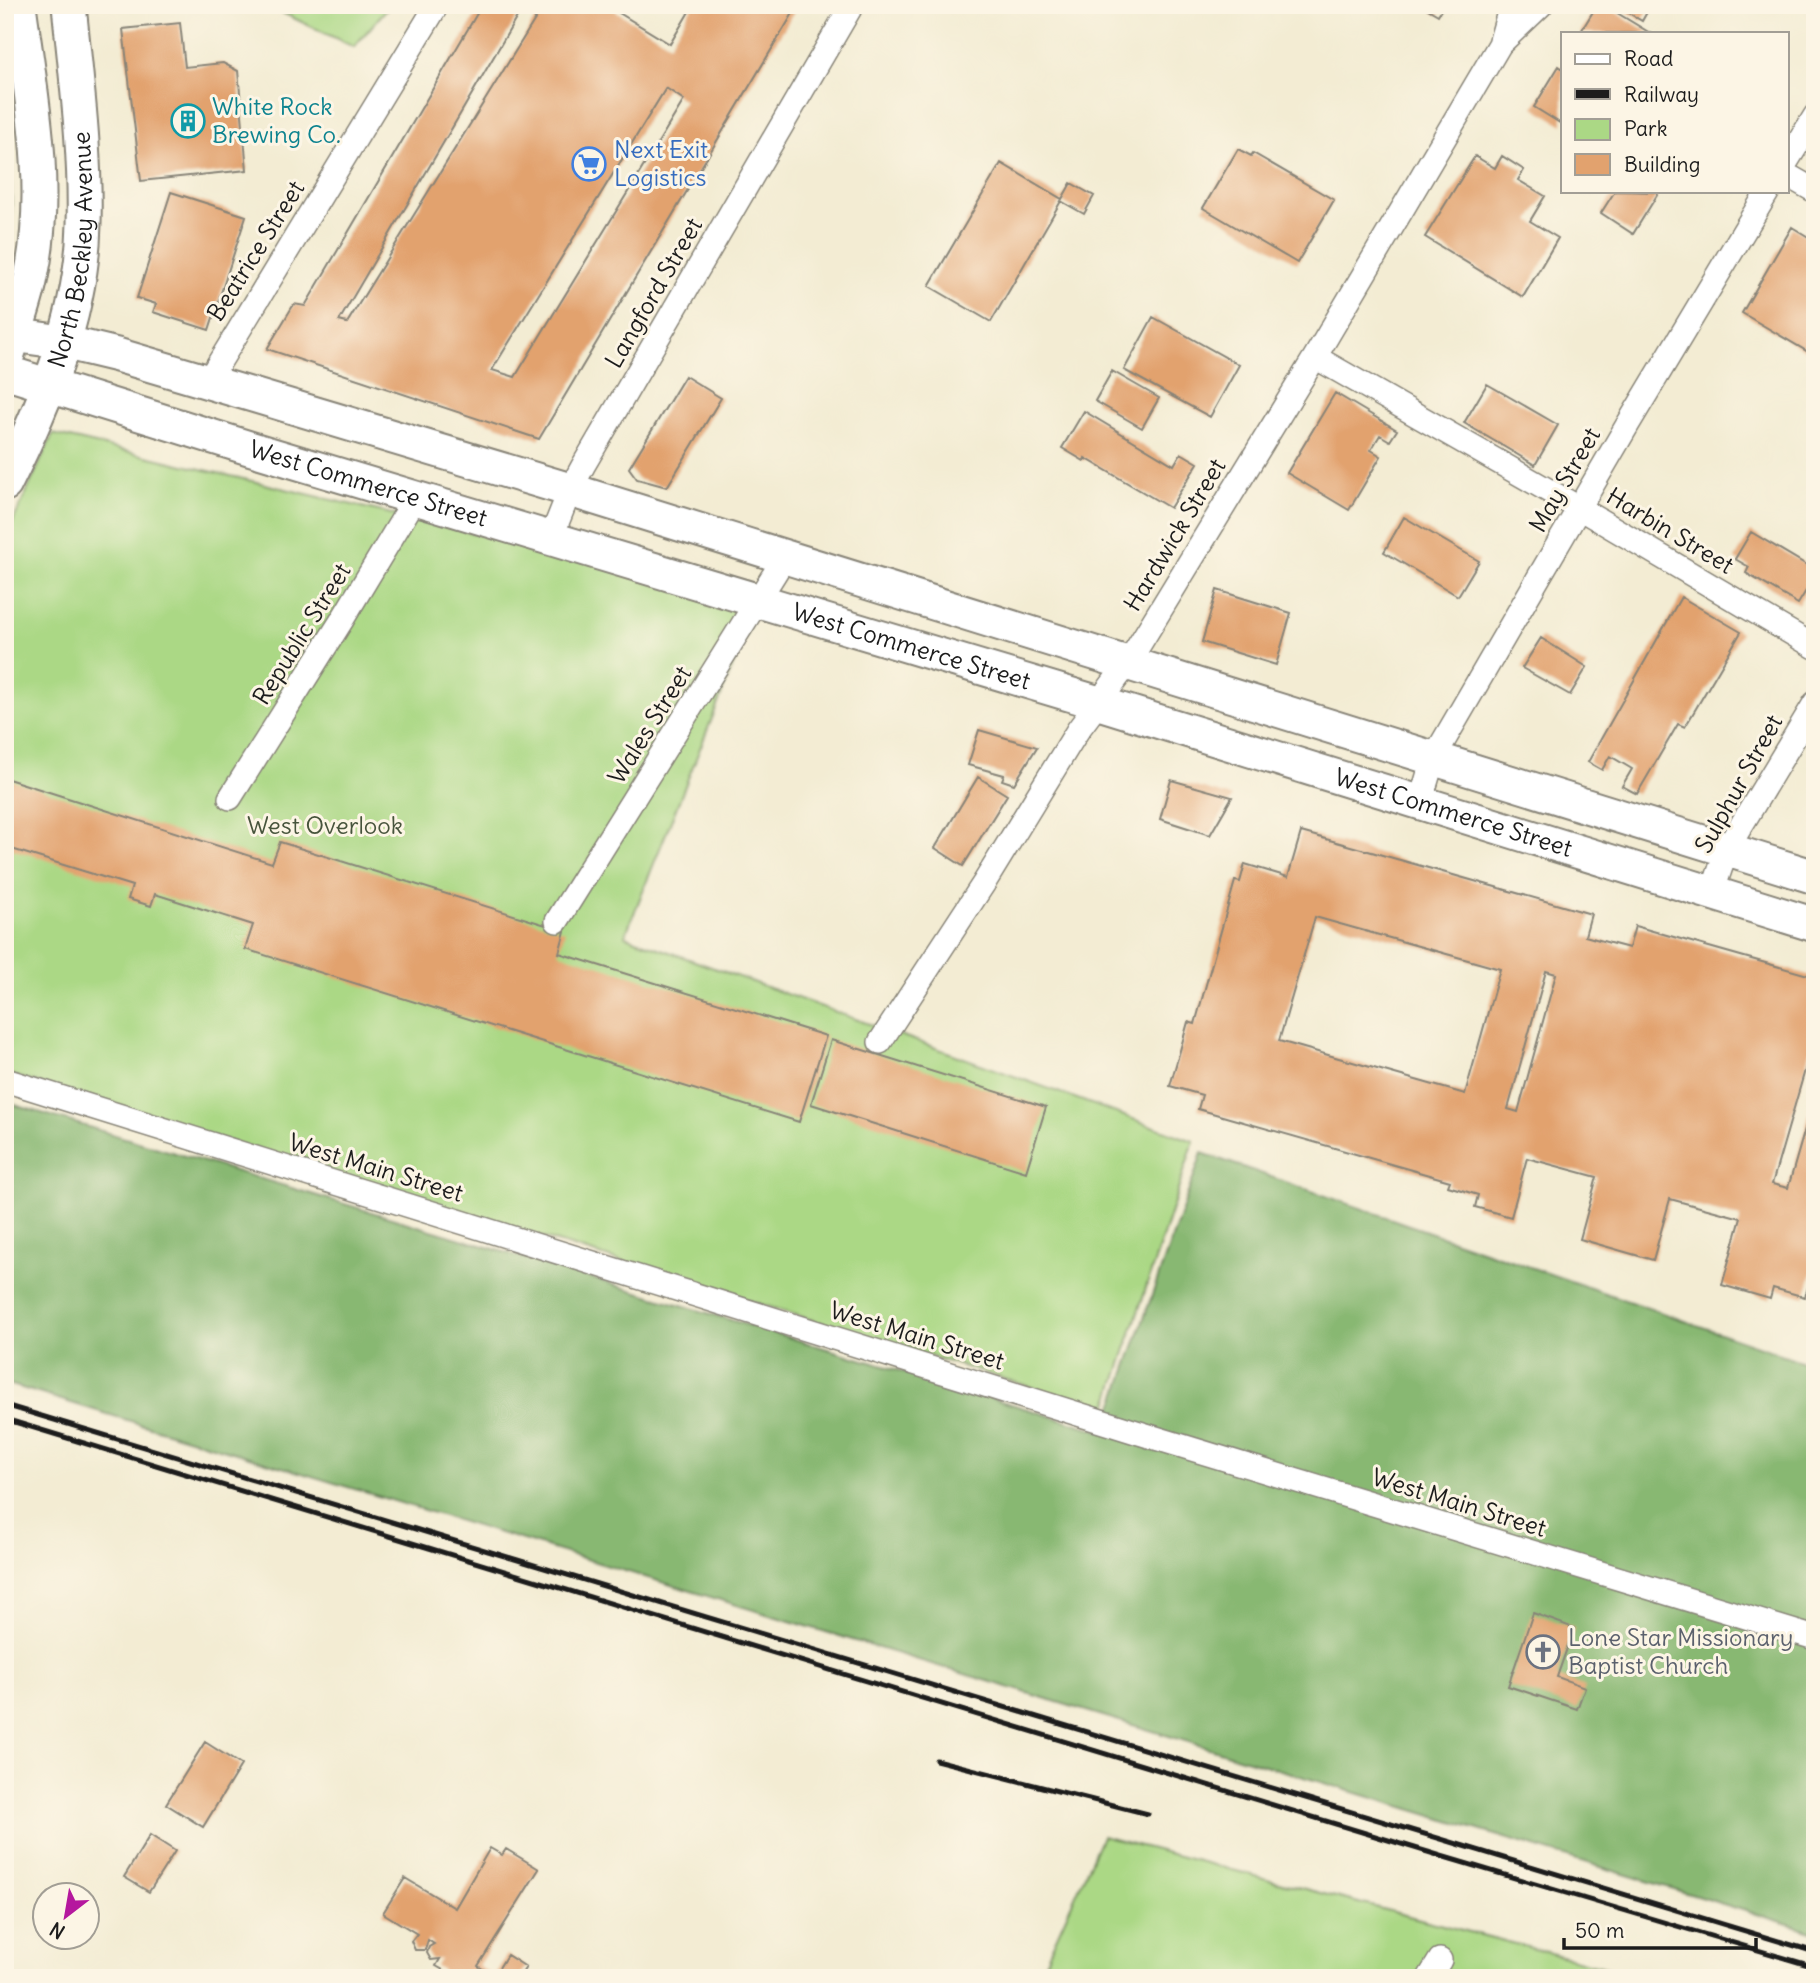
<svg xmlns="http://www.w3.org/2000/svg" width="1820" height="1983" viewBox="0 0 1820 1983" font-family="Delius,sans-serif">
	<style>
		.green { fill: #abd885; stroke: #647a50; stroke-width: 2 }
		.forest { fill: #88b872; stroke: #526a47; stroke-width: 2 }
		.building { fill: #e2a26e; fill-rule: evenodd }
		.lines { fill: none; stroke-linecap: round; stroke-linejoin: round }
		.minor-casing { stroke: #888478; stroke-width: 26 }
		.secondary-casing { stroke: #888478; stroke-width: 37 }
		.minor { stroke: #fff; stroke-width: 23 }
		.secondary { stroke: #fff; stroke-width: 33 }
		.rail { stroke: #1c1c1c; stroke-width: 5 }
		.labels { text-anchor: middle; stroke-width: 6; stroke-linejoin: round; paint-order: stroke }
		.culture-label { font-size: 24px; fill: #0d838f; stroke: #fcf5e5; text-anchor: start }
		.shop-label { font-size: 24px; fill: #366cbe; stroke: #fcf5e5; text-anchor: start }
		.street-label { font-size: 24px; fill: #1c1c1c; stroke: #fcf5e5 }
		.park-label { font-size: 24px; fill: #47543c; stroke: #fcf5e5 }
		.worship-label { font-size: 24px; fill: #5b616d; stroke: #fcf5e5; text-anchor: start }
	</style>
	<rect width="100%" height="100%" fill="#fcf5e5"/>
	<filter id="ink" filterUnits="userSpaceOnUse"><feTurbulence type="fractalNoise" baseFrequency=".0143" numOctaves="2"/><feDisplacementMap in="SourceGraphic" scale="14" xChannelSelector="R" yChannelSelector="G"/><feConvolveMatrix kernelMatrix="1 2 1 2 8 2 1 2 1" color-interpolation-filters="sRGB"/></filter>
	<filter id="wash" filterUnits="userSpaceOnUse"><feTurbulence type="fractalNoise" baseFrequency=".00686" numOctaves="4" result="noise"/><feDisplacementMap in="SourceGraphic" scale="28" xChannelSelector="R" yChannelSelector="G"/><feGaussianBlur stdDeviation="1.57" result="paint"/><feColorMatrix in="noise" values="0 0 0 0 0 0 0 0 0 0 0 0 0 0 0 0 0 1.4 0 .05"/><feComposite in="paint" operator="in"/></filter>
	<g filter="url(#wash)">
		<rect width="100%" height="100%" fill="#f3ecd3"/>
		<path class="green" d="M266,5H390L354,47Z
			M5,114C11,159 14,202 9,247L5,246Z
			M53,434L759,601L625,936L1194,1141L1106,1410L5,1073V539Z
			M1102,1836L1646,1978H1038Z"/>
		<path class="forest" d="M5,1102L1104,1432L1202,1153L1815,1366V1932L5,1383Z"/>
		<g id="blocks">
			<path class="building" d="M482,5H524L339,321L347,323L534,21L541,10L532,5H606L670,44L693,5H798L539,439L267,349L294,304L305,306ZM666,88L684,100L515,377L492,370Z
				M1421,5H1444L1438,15Z
				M1597,5H1604L1650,33H1580Z
				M1616,5H1651L1642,21Z
				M180,23L185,67L223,63L238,71L247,170L141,181L123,29Z
				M1559,66L1563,69V125L1534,107Z
				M1238,149L1251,156L1253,153L1334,200L1297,263L1203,208Z
				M1475,156L1495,168L1502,156L1524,170L1518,180L1545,196L1530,221L1558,238L1523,297L1425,237Z
				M1001,163L1062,199L1071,183L1094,196L1084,214L1061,201L991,322L929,286Z
				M1615,191L1659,192L1633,234L1601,213Z
				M171,192L246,216L209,330L153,312L156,304L137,298Z
				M1792,227L1815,241V356L1742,313Z
				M1153,317L1239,365L1210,417L1124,370Z
				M1112,371L1159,398L1142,428L1095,401Z
				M685,376L721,398L667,487L637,479L629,468Z
				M1487,384L1558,425L1535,465L1464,423Z
				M1335,393L1397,430L1390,441L1380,435L1371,450L1381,456L1349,510L1287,473Z
				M1084,411L1174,465L1181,453L1198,463L1170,508L1085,458L1084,461L1062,448Z
				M1404,517L1479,561L1458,596L1384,552Z
				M1751,532L1815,570V576L1798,604L1746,573L1749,567L1735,559Z
				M1217,590L1291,613L1276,665L1202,642Z
				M1681,597L1741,632L1685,727L1678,724L1637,794L1622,786L1632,769L1610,756L1602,770L1588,762Z
				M1541,638L1587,667L1570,695L1522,668Z
				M979,730L1037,747L1014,784L1002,780L1004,775L968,765Z
				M978,777L1007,795L963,866L935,848Z
				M5,778L272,863L280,842L565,931L559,953L826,1036L799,1122L245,949L253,925L155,894L151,906L128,899L132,886L5,847Z
				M1171,780L1232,797L1210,835L1160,819Z
				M1301,832L1591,914L1585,936L1610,943L1629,948L1635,926L1815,977V1047L1812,1046L1772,1184L1788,1188L1815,1094V1264L1805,1297L1773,1288L1770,1299L1722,1285L1741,1218L1670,1199L1653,1260L1580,1239L1597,1177L1527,1158L1511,1217L1475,1207L1478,1195L1448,1186L1450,1181L1198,1109L1202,1095L1170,1086L1188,1022L1195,1024L1235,881L1240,882L1245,864L1288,877ZM1315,917L1500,969L1465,1094L1279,1041ZM1546,971L1556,974L1518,1112L1508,1109Z
				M831,1040L1046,1107L1026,1172L811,1104Z
				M1533,1613L1574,1628L1557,1677L1585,1687L1577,1709L1508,1686Z
				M205,1742L241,1765L203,1827L166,1804Z
				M150,1835L175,1851L149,1892L124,1877Z
				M490,1848L502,1855L506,1849L539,1869L478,1966L494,1976L507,1955L526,1967L519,1978H439L443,1970L436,1966L440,1959L431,1960L427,1953L429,1947L434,1944L428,1940L425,1950H415L411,1941L417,1934L383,1913L405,1878L455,1908Z"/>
		</g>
	</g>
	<g filter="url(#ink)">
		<use href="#blocks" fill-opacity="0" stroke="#888478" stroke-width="2"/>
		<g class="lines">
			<defs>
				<path id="minor" d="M1500,44L1541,5
					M1787,161L1815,116
					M1787,175L1815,191
					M1315,357L1579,508L1815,647
					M208,381L437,5
					M551,538L570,490L583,466L852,5
					M230,798L342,620L416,497
					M1420,803L1433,759L1628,424L1768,191
					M1712,893L1727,849L1815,703
					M557,921L785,557
					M880,1042L984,883L1078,730L1128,663L1315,357L1500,44L1511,5
					M5,1080L1136,1432L1815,1638
					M1429,1978L1440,1960"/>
				<g id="secondary">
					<path d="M5,334L63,342L117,355L256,396L570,490L1815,877"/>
					<path d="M8,354C16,329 26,303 31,277C50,188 31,94 19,5"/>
					<path id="s1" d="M5,372L249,448L1099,703L1815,925"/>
					<path id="s2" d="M5,484C45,404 82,315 84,224C86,151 76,78 69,5"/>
				</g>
			</defs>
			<use href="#minor" class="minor-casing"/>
			<use href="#secondary" class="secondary-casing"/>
			<use href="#minor" class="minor"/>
			<use href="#secondary" class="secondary"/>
			<path class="rail" d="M5,1405L1815,1952
				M5,1419L1441,1856L1815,1967
				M936,1760L1148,1814"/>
		</g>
	</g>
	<defs>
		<symbol id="building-ring" viewBox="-11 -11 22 22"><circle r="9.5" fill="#fcf5e5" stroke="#0f9aa8" stroke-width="1.5"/><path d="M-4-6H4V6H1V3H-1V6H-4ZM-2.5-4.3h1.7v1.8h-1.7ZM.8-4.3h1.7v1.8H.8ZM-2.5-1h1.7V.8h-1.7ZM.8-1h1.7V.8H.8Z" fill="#0f9aa8"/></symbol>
		<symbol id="supermarket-ring" viewBox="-11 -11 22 22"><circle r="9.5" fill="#fcf5e5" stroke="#3f7fe0" stroke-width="1.5"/><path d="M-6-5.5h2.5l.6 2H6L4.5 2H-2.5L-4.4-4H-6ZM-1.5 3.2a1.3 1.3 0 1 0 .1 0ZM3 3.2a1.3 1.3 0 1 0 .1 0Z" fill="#3f7fe0"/></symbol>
		<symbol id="church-ring" viewBox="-11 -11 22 22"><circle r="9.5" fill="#fcf5e5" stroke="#6b7280" stroke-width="1.5"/><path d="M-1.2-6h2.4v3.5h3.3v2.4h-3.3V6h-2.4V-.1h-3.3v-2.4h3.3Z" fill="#6b7280"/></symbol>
	</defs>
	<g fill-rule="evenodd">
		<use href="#building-ring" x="169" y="102" width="38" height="38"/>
		<use href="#supermarket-ring" x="570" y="145" width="38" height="38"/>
		<use href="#church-ring" x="1524" y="1633" width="38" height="38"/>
	</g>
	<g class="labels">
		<g class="culture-label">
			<text x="212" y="115">White Rock<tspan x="212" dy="28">Brewing Co.</tspan></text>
		</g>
		<g class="shop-label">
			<text x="614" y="158">Next Exit<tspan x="614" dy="28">Logistics</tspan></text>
		</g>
		<g class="street-label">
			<text dy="8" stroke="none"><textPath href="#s2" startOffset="247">North Beckley Avenue</textPath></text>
			<text transform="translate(256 251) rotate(-58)" y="8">Beatrice Street</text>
			<text transform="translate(654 293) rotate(-60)" y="8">Langford Street</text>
			<text transform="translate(1565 480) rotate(-60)" y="8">May Street</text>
			<text dy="8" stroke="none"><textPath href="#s1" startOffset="380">West Commerce Street</textPath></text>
			<text transform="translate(1670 531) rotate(31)" y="8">Harbin Street</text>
			<text transform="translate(1175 535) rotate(-59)" y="8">Hardwick Street</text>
			<text transform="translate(302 634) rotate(-58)" y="8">Republic Street</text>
			<text dy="8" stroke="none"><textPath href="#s1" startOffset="947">West Commerce Street</textPath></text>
			<text transform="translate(650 725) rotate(-58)" y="8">Wales Street</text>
			<text transform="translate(1739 784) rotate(-61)" y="8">Sulphur Street</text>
			<text dy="8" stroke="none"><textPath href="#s1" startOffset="1514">West Commerce Street</textPath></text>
			<text transform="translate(376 1168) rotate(17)" y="8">West Main Street</text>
			<text transform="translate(917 1336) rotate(17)" y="8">West Main Street</text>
			<text transform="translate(1459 1503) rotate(17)" y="8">West Main Street</text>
		</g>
		<g class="park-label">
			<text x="325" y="834">West Overlook</text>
		</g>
		<g class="worship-label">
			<text x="1568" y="1646">Lone Star Missionary<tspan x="1568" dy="28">Baptist Church</tspan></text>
		</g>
	</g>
	<rect width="1820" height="1983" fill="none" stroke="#fcf5e5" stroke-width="28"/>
	<rect x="1561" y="32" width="228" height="161" fill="#fcf5e5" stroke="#a29e95" stroke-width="2"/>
	<rect x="1575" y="54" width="35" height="10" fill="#ffffff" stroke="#a29e95" stroke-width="2"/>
	<text x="1624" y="66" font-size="21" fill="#1c1c1c">Road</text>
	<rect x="1575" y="89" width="35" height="10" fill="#1c1c1c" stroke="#a29e95" stroke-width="2"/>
	<text x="1624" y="102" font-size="21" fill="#1c1c1c">Railway</text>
	<rect x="1575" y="119" width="35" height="21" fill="#abd885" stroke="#a29e95" stroke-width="2"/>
	<text x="1624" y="136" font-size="21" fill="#1c1c1c">Park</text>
	<rect x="1575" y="154" width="35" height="21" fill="#e2a26e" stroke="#a29e95" stroke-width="2"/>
	<text x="1624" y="172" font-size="21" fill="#1c1c1c">Building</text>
	<g transform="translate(66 1916) rotate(211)"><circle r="33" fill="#fcf5e5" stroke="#a29e95" stroke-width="2"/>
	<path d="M0-5L12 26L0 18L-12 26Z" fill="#b5179e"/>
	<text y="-10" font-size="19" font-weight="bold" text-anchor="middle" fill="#1c1c1c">N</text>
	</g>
	<path d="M1564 1938v10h192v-10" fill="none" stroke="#1c1c1c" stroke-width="3.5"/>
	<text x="1575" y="1938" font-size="21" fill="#1c1c1c" stroke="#fcf5e5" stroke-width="5" paint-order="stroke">50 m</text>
</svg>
